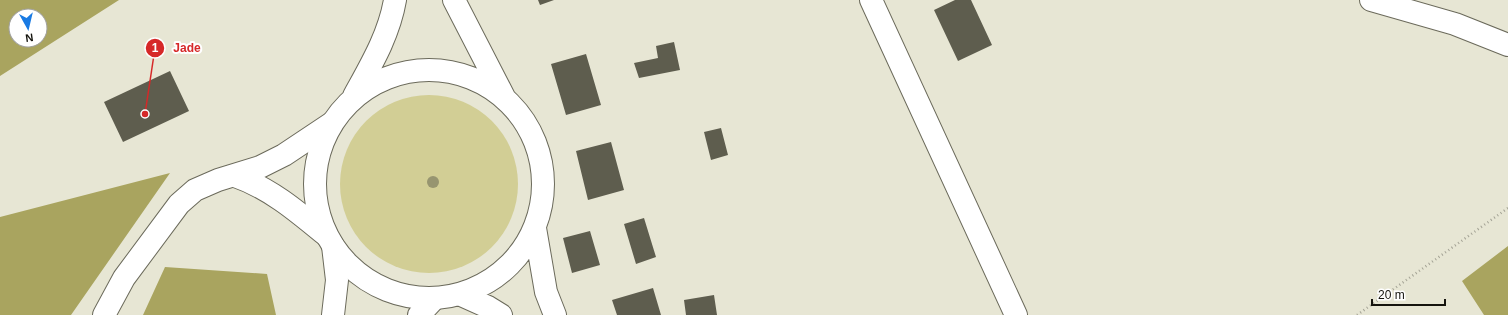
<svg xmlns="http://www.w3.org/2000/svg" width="1508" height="315" viewBox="0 0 1508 315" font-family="Helvetica,sans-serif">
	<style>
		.green { fill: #d2ce95 }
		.forest { fill: #a9a45f; fill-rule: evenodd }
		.building { fill: #5e5d4e }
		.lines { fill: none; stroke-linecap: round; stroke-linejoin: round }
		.minor-casing { stroke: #6b6a5b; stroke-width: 24 }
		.major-casing { stroke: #6b6a5b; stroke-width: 24 }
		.highway-casing { stroke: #6b6a5b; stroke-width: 24 }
		.path { stroke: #a4a395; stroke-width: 2.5; stroke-dasharray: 1 3; stroke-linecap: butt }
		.minor { stroke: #fff; stroke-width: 22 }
		.major { stroke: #fff; stroke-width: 22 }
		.highway { stroke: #fff; stroke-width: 22 }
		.tree { fill: #979570 }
		.leader { fill: none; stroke: #d62828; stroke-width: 1.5 }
		.callout-dot { fill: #d62828; stroke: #fff; stroke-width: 1.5 }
		.mark-label { font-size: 12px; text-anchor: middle; font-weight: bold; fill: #fff }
		.callout-label { font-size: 12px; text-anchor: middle; font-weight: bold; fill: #d62828; stroke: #fff; stroke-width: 4; stroke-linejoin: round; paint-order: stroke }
	</style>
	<rect width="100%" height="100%" fill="#e7e6d4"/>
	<path class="green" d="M340 184a89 89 0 1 1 178 0a89 89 0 1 1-178 0Z"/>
	<path class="forest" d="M0,0H119L0,76ZM16,16H40V40H16Z
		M170,173L71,315H0V217Z
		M1508,246V315H1484L1462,281Z
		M165,267L267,274L276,315H143Z"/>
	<path class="building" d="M538,0H554L540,5Z
		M955,0H971L992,45L958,61L934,10Z
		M674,42L680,70L639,78L634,63L658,58L656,46Z
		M586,54L601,105L566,115L551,64Z
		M170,71L189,111L123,142L104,102Z
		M721,128L728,155L711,160L704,132Z
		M611,142L624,190L588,200L576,151Z
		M644,218L656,257L636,264L624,224Z
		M590,231L600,265L572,273L563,238Z
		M653,288L661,315H617L612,300Z
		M714,295L717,315H686L684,300Z"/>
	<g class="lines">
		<defs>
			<path id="minor" d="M871,0L1016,315
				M1371,0L1455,24L1508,45
				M235,176C270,188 298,212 327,236
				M104,315L124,278L179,204L195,190L218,180L260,167L284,155L332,123"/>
			<path id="major" d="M454,0L504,97
				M315 184a114 114 0 1 1 228 0a114 114 0 1 1-228 0Z
				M354,96C371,65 389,35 395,0
				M535,228L546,292L555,315
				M459,294L488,307L501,315"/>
			<path id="highway" d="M333,246L337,280L333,315
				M419,315L435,298"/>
		</defs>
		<use href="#minor" class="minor-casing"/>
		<use href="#major" class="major-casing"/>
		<use href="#highway" class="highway-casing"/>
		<path class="path" d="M1357,315L1508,208"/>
		<use href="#minor" class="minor"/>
		<use href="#major" class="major"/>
		<use href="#highway" class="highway"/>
	</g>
	<circle class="tree" cx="433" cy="182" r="6"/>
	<path class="leader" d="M145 114L155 48"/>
	<g class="callout-dot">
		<circle cx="145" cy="114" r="4"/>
		<circle cx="155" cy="48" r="10"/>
	</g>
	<g class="mark-label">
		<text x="155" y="52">1</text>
	</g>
	<g class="callout-label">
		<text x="187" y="52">Jade</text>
	</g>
	<g transform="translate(28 28) rotate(172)"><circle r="19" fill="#ffffff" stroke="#a1a19f"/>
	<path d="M0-3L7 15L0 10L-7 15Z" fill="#197ae3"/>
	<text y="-6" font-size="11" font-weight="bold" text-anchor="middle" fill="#15140e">N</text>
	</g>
	<path d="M1372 299v6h73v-6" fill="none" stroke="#15140e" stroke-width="2"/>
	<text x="1378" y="299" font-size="12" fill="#15140e" stroke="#ffffff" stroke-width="3" paint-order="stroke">20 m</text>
</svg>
